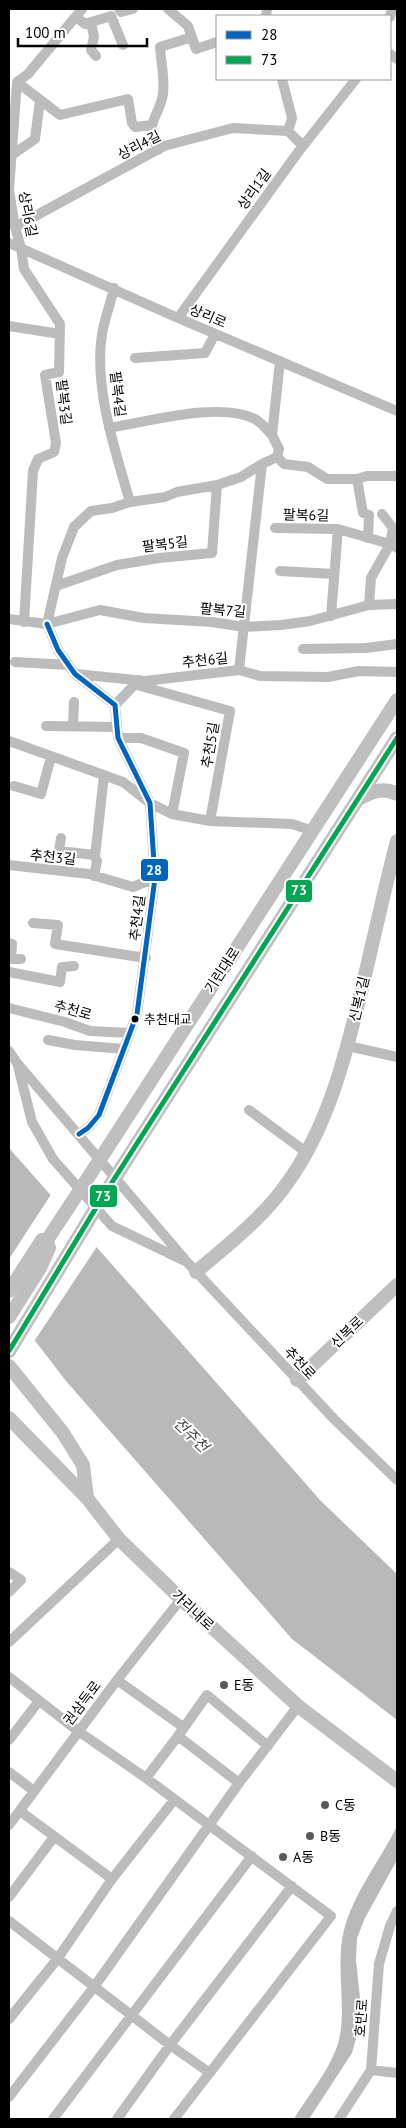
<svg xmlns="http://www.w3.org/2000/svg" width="406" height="2128" viewBox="0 0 406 2128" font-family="'PT Sans','Noto Sans KR',sans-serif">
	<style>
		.water { fill: #b9b9b9 }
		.pier { fill: #fff }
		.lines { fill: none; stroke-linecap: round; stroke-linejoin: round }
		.street { stroke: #bcbcbc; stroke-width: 10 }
		.secondary { stroke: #bfbfbf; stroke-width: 14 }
		.secondary-bridge { stroke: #bfbfbf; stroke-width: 14 }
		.bus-1-casing { stroke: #fff; stroke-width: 9 }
		.bus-2-casing { stroke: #fff; stroke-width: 9 }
		.bus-1 { stroke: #0065bd; stroke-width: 5 }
		.bus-2 { stroke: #00a651; stroke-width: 5 }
		.bus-dot { fill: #000; stroke: #fff; stroke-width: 2 }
		.poi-dot { fill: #595959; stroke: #fff; stroke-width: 2 }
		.labels { text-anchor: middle; stroke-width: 4; stroke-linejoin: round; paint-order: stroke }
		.bus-label { font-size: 13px; fill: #000; stroke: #fff; text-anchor: start }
		.street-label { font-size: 14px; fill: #000; stroke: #fff }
		.poi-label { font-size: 14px; fill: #000; stroke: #fff; text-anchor: start }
		.water-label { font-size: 15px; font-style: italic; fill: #3c3c3c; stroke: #fff }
		.line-badge { stroke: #fff; stroke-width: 2 }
		.badge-label { font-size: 14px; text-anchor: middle; font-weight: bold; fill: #fff }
	</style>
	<rect width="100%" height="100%" fill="#fff"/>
	<path class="water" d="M9,1148L321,1501L397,1574V1720L292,1639L66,1381L9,1307Z
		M397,1826V1860L365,1918L357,1938L356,1960L360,1998L358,2031L352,2053L309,2119H294C309,2094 331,2069 339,2040C347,2005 335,1966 344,1930C354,1892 380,1861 397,1826Z"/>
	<path class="pier" d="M52,1193L98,1245L33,1343L9,1311V1259Z"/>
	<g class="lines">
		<path class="street" d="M119,9L121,12L133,9
			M168,9L188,26L196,49L217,42
			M266,16L267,9
			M76,17L85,24L111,16L123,45
			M390,17L392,9
			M91,22L94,37L91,50L96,56
			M390,54L397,59
			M282,79L292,118L288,131
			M17,82L60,115L128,99L132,123L135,127L151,125
			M158,150C144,118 158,122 163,94C165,80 161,62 160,47L192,37
			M12,155L35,139L40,100
			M15,227L164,146L233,128L288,131L303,146
			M9,243L178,318L397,411
			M114,288C111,302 106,315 103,329C92,383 115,450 130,502
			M178,318L299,151L356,79
			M9,326L60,334
			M135,358L205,353L215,334
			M109,428C148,422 219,401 255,419C261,422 267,430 272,435
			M277,457L284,464L308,467L327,479H357L367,476H397
			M357,479L363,513L369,515L368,538
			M275,528L338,529L390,544L397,548
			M280,571L334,574
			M56,586L117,565L159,558L212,553L217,485
			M369,605L371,578L390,544L393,528L382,514
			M331,616L338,529
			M9,619L47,624L100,610L144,618L212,622L244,627L281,625L310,621L369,605L397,604
			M24,622L33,471L38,459L54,452L56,443L45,375L59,372L60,324L24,269L21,248L15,227L9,190L17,82L28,74L82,9
			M47,624L58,650L75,674L115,705L118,738L150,803L155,878L137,1014L99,1115L88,1128L79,1134
			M47,624L62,558L74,527L91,511L112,508L130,502L165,497L177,492L217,485L241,477L262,464
			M303,649L366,648L397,644
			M15,662L69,665
			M239,670L262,464L277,457L279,449L272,435L280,361
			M76,674L145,681L239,670L260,676L328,677L359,671L397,672
			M137,685L230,711L210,821
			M115,705L139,680
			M46,726L117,727
			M73,726L74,702
			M118,738H141L184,753L172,814
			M9,741L123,782L150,803L172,814L210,821L292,824L313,831
			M14,786L41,794L51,757
			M61,838L59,851L95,855
			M9,865L89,874L133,887L155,878
			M94,876L97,861L95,857L104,775
			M33,923L58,925L55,944L146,958
			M9,943L12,944L11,959H21
			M9,972L60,982L62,967L74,966
			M9,1008L65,1022L90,1031L130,1033
			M48,1040L75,1045L124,1049
			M348,1046L397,1057
			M9,1051L17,1063L187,1262L334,1419L397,1480
			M18,1066L32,1122L53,1159L112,1226L185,1261
			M249,1110L306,1152
			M9,1572L21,1580L9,1592
			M9,1642L119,1539
			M9,1677L78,1731L146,1778L331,1916L174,2119
			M117,1680L183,1727
			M178,1736L207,1695L268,1746
			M9,1740L39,1701
			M9,1772L34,1791
			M146,1778L178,1736L239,1783
			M20,1811L112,1879
			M9,1825L117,1680L181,1599
			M9,1897L54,1837
			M9,1921L170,2045L210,2073
			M9,2019L58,1958L112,1879L174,1800
			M371,2070L397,2073
			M9,2097L94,1987L239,1783L298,1706
			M53,2119L252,1856
			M117,2119L170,2045L292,1886
			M339,2119L371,2070L379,1964L390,1926L397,1911"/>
		<path class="secondary" d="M360,798C374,791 383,787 397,794
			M86,1181L397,700
			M102,1198L397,738
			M196,1272C229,1244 264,1217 288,1182C328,1126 345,1058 361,992C373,942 384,891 397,841
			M9,1317L40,1268L49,1248L47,1240
			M9,1366L63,1433L83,1465L87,1498
			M297,1380L397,1285
			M9,1418L87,1498L119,1539L181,1599L298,1706L397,1781"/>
		<path class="secondary-bridge" d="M9,1291L42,1240H47L86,1181
			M9,1351L102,1198"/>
		<defs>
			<path id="bus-1" d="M47,624L58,650L75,674L115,705L118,738L150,803L155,878L137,1014L99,1115L88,1128L79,1134"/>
			<path id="bus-2" d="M9,1351L102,1198L397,738"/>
		</defs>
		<use href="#bus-1" class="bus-1-casing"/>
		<use href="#bus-2" class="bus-2-casing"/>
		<use href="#bus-1" class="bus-1"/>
		<use href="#bus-2" class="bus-2"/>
	</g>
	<circle class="bus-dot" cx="135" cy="1019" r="4.5"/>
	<g class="poi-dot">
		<circle cx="224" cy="1685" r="5"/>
		<circle cx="325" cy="1805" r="5"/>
		<circle cx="310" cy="1836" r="5"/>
		<circle cx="283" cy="1857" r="5"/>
	</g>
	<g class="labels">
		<g class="bus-label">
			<text x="144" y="1024">추천대교</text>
		</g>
		<g class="street-label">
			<text transform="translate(139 145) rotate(-27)" y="5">상리4길</text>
			<text transform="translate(254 189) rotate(-54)" y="5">상리1길</text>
			<text transform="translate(28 214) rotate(79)" y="5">상리6길</text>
			<text transform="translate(208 316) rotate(23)" y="5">상리로</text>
			<text transform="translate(118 394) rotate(83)" y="5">팔복4길</text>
			<text transform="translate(64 402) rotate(83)" y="5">팔복3길</text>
			<text transform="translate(306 515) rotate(1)" y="5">팔복6길</text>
			<text transform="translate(165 544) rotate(-7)" y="5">팔복5길</text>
			<text transform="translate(223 610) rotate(5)" y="5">팔복7길</text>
			<text transform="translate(205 660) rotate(-6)" y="5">추천6길</text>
			<text transform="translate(210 745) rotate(-80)" y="5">추천5길</text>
			<text transform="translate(53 857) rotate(6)" y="5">추천3길</text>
			<text transform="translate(137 918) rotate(-83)" y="5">추천4길</text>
			<text transform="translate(222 970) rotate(-57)" y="5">기린대로</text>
			<text transform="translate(359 999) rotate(-77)" y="5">신복1길</text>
			<text transform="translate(73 1010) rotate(16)" y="5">추천로</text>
			<text transform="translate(347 1332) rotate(-44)" y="5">신복로</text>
			<text transform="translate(300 1363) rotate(47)" y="5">추천로</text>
			<text transform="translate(193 1610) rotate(43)" y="5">가리내로</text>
			<text transform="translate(82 1703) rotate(-53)" y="5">권삼득로</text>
			<text transform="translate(361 2018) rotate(-86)" y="5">호반로</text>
		</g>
		<g class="poi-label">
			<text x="234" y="1690">E동</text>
			<text x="335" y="1810">C동</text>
			<text x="320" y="1841">B동</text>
			<text x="293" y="1862">A동</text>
		</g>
		<g class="water-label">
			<text transform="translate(191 1435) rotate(44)" y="5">전주천</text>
		</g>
	</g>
	<g class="line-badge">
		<rect x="140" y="858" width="29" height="24" rx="5" fill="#0065bd"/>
		<rect x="285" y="879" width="28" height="24" rx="5" fill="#00a651"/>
		<rect x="89" y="1184" width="29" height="24" rx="5" fill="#00a651"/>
	</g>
	<g class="badge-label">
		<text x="154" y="875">28</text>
		<text x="299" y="895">73</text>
		<text x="103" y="1201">73</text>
	</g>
	<rect width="406" height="2128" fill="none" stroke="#000000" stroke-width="20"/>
	<rect x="216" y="15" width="175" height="65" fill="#ffffff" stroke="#999999"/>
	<rect x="226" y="31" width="25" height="8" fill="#0065bd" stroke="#999999"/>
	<text x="261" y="40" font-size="15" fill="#000000">28</text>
	<rect x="226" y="56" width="25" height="8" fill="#00a651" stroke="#999999"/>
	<text x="261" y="65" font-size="15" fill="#000000">73</text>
	<path d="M18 38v8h129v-8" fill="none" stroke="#000000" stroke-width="2.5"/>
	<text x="25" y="38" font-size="15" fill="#000000" stroke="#ffffff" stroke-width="4" paint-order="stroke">100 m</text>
</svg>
